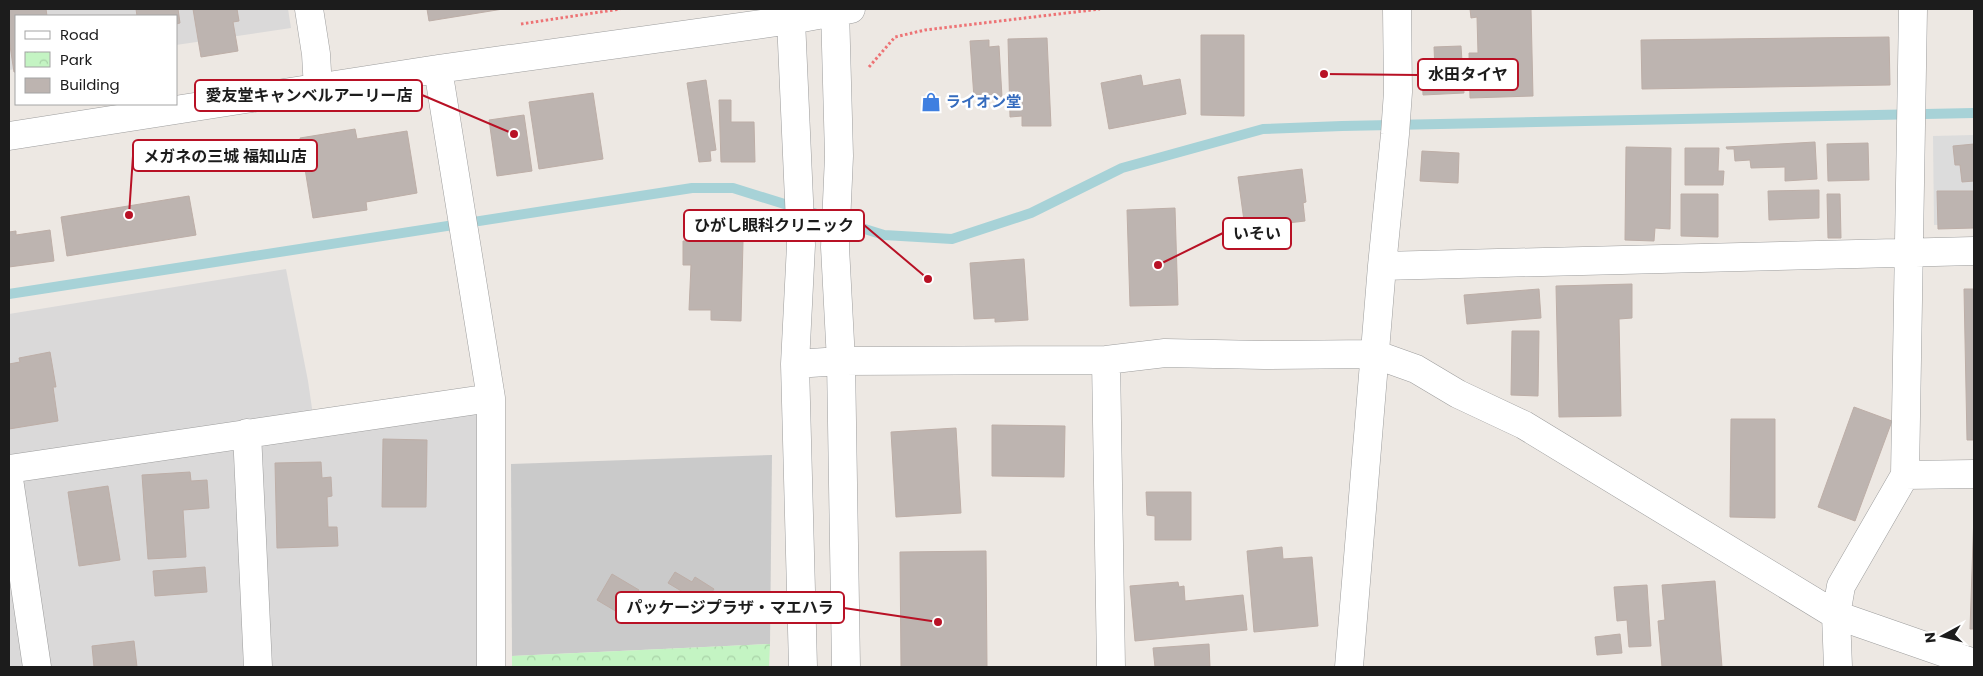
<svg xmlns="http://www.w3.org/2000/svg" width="1983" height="676" viewBox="0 0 1983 676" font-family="Poppins,'Noto Sans JP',sans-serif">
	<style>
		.residential { fill: #dad9d9 }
		.religious { fill: #cacaca }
		.park { fill: url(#park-crowns) }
		.parking { fill: #dcdcdc }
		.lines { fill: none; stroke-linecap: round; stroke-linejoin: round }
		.stream { stroke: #a7d2d7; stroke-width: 10 }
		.building { fill: #bdb4b0; stroke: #bdaea7 }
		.minor-casing { stroke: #9d9d9d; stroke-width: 29 }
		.path { stroke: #ed7375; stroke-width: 3; stroke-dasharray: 2.5 2.5; stroke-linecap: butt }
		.minor { stroke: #fff; stroke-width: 28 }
		.labels { text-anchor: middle; stroke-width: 5; stroke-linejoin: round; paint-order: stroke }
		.shop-label { font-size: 15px; font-weight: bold; fill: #366cbe; stroke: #fff; text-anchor: start }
		.leader { fill: none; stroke: #b81125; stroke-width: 2 }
		.callout-dot { fill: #b81125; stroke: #fff; stroke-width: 2 }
		.callout { fill: #fff; stroke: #b81125; stroke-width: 2 }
		.callout-label { font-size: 16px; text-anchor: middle; font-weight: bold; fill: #1c1c1c }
	</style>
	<defs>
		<pattern id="park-crowns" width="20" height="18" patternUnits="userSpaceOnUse" patternTransform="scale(1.25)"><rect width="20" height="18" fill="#c4f4c3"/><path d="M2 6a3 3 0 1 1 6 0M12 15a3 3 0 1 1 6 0" fill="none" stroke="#a8d1a7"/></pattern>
	</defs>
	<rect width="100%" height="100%" fill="#ede8e3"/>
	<path class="residential" d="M9,9H288L291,28L176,45V16H16V69L9,70Z
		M286,269L308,381L314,422L459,389L478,402L485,667H9V314Z"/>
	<path class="religious" d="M772,455L770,644L512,656L511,464Z"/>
	<path class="park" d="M770,644L769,667H512V656Z"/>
	<path class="parking" d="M1974,135V224L1934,225L1933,136Z"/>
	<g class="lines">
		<path class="stream" d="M9,294L692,188H733L884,235L952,239L1031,213L1122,168L1263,129L1342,126L1974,113"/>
	</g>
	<path class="building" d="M9,9H46L47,16H16V72H14L9,39Z
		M136,9H178L180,23L176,24V16H137Z
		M193,9H237L239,21L233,22L238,51L201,57Z
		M427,9H503L429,21Z
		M1470,9H1531L1533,96L1470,98L1469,53H1478L1477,17L1471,18Z
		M1201,35H1244V116L1201,115Z
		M1889,37L1890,85L1642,89L1641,40Z
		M1047,38L1051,126H1022V116L1010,117L1008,39Z
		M989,40V47L999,46L1002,97L974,98L970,41Z
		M1461,46L1464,93L1423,95L1422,70L1435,69L1434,47Z
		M1141,75L1143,86L1180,79L1186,114L1109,129L1101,83Z
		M706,80L716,150L710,151L711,161L699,162L687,83Z
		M593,93L603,159L539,169L529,102Z
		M719,100H731V122H754L755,162H721Z
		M524,115L532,171L497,176L489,120Z
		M355,129L357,139L407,131L417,193L366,202L367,210L313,218L300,138Z
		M1815,142L1817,179L1785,181V167L1751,168L1750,160L1735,161L1734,149H1727L1726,147Z
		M1868,143L1869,180L1828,181L1827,144Z
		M1974,144V181L1962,182L1960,165H1955L1953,146Z
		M1626,147L1671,148L1670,229L1655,228L1654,241L1625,240Z
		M1685,148H1719L1718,171H1724L1723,185H1685Z
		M1422,151L1459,153L1458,183L1420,181Z
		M1302,169L1306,202L1303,203L1305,221L1245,228L1238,177Z
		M1819,190V218L1769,220L1768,191Z
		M1937,191H1974V228L1938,229Z
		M1681,194H1718V237L1681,236Z
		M1827,194H1840L1841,238H1828Z
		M189,196L196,235L67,256L61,217Z
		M1175,208L1178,305L1130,306L1127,210Z
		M50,230L54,261L9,267V232L16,231V235Z
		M683,241L743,242L741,321L711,320V310H689L691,265H683Z
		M1024,259L1028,320L995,322V318L974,319L970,263Z
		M1632,284V318L1619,319L1621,416L1559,417L1556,286Z
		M1539,289L1541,318L1467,324L1464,295Z
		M1964,289H1974V440H1967Z
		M1512,331H1539L1538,396L1511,395Z
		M50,352L56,387H53L58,421L9,429V364L20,362L19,358Z
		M1854,407L1892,421L1855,521L1818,507Z
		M1731,419H1775V518L1730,517Z
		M992,425L1065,426L1064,477L992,476Z
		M956,428L961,513L896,517L891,432Z
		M383,439L427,440L426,507H382Z
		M321,462L322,478L331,477L332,496L327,497L328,527H337L338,546L277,548L275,463Z
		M190,472L191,481L207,480L209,508L183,510L186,557L148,559L142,475Z
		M108,486L120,560L79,566L68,492Z
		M1146,492H1191V540H1155V516L1147,515Z
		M1974,513V629H1970Z
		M1282,547L1283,559L1312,557L1318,626L1254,632L1247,551Z
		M986,551L987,667H901L900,552Z
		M205,567L207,592L155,596L153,571Z
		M675,572L692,582L695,577L714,589L701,609L685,599L688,595L668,583Z
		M612,574L639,590L624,616L597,600Z
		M1715,581L1722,667H1662L1658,621L1665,620L1662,585Z
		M1178,582L1179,587L1184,586L1185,601L1243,595L1247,630L1135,641L1130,586Z
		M1647,585L1651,646L1629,647L1627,620L1617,621L1614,587Z
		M1620,634L1622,653L1597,655L1595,637Z
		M134,641L137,667H94L92,646Z
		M1209,644L1210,667H1155L1153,648Z"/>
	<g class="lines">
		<defs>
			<path id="minor" d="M309,9L316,54L318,89
				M792,9L791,20L801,245L795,364L803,667
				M835,9L839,156L835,247L841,361L846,667
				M438,69L491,398V667
				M9,136L438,69L791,20L851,9
				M1382,266L1974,251
				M1106,360L1111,667
				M795,364L841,361L1106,360L1165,353L1264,355L1374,354L1416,369L1458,394L1524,425L1836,615L1974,663
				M247,433L258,667
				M9,469L491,398
				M1905,475L1974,474
				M9,479L37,667
				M1349,667L1382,266L1395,134L1398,92L1397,9
				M1838,667L1836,615L1841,586L1905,475L1913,9"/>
		</defs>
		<use href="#minor" class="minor-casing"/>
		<path class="path" d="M521,24L620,9
			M869,67L895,37L925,30L1100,9"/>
		<use href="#minor" class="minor"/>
	</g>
	<defs>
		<symbol id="shop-bare" viewBox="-9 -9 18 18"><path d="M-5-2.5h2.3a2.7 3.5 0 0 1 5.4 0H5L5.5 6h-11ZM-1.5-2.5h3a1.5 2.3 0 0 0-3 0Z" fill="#3f7fe0" stroke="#fff" stroke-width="2.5" paint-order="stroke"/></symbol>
	</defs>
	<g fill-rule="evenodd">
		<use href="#shop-bare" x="917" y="88" width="28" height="28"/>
	</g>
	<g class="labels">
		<g class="shop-label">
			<text x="946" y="107">ライオン堂</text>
		</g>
	</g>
	<path class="leader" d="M1324 74L1418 75M514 134L422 95M129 215L133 156M928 279L864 225M1158 265L1223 233M938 622L844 608"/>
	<g class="callout-dot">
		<circle cx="1324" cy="74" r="5"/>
		<circle cx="514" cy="134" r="5"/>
		<circle cx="129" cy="215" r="5"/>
		<circle cx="928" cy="279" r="5"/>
		<circle cx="1158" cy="265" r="5"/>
		<circle cx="938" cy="622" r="5"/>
	</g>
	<g class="callout">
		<rect x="1418" y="59" width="100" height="31" rx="5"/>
		<rect x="195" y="80" width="227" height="31" rx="5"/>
		<rect x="133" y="140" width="184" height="31" rx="5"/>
		<rect x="684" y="210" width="180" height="31" rx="5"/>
		<rect x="1223" y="218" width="68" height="31" rx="5"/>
		<rect x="616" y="592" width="228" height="31" rx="5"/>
	</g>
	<g class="callout-label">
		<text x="1468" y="80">水田タイヤ</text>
		<text x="309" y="101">愛友堂キャンベルアーリー店</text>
		<text x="225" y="162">メガネの三城 福知山店</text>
		<text x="774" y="231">ひがし眼科クリニック</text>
		<text x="1257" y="239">いそい</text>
		<text x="730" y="613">パッケージプラザ・マエハラ</text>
	</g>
	<rect width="1983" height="676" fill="none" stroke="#1c1c1c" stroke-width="20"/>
	<rect x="15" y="15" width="162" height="90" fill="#ffffff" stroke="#a4a4a4"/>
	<rect x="25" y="31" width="25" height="8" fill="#ffffff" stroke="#a4a4a4"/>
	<text x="60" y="40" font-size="15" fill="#1c1c1c">Road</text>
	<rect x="25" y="52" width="25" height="15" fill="url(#park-crowns)" stroke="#a4a4a4"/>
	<text x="60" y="65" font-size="15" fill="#1c1c1c">Park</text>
	<rect x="25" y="78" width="25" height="15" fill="#bdb4b0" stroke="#a4a4a4"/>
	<text x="60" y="90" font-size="15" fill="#1c1c1c">Building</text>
	<g transform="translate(1943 636) rotate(263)" stroke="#ffffff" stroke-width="4" paint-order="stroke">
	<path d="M0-4L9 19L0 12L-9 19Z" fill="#1c1c1c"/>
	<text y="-8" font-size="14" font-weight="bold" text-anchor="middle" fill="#1c1c1c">N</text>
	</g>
</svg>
